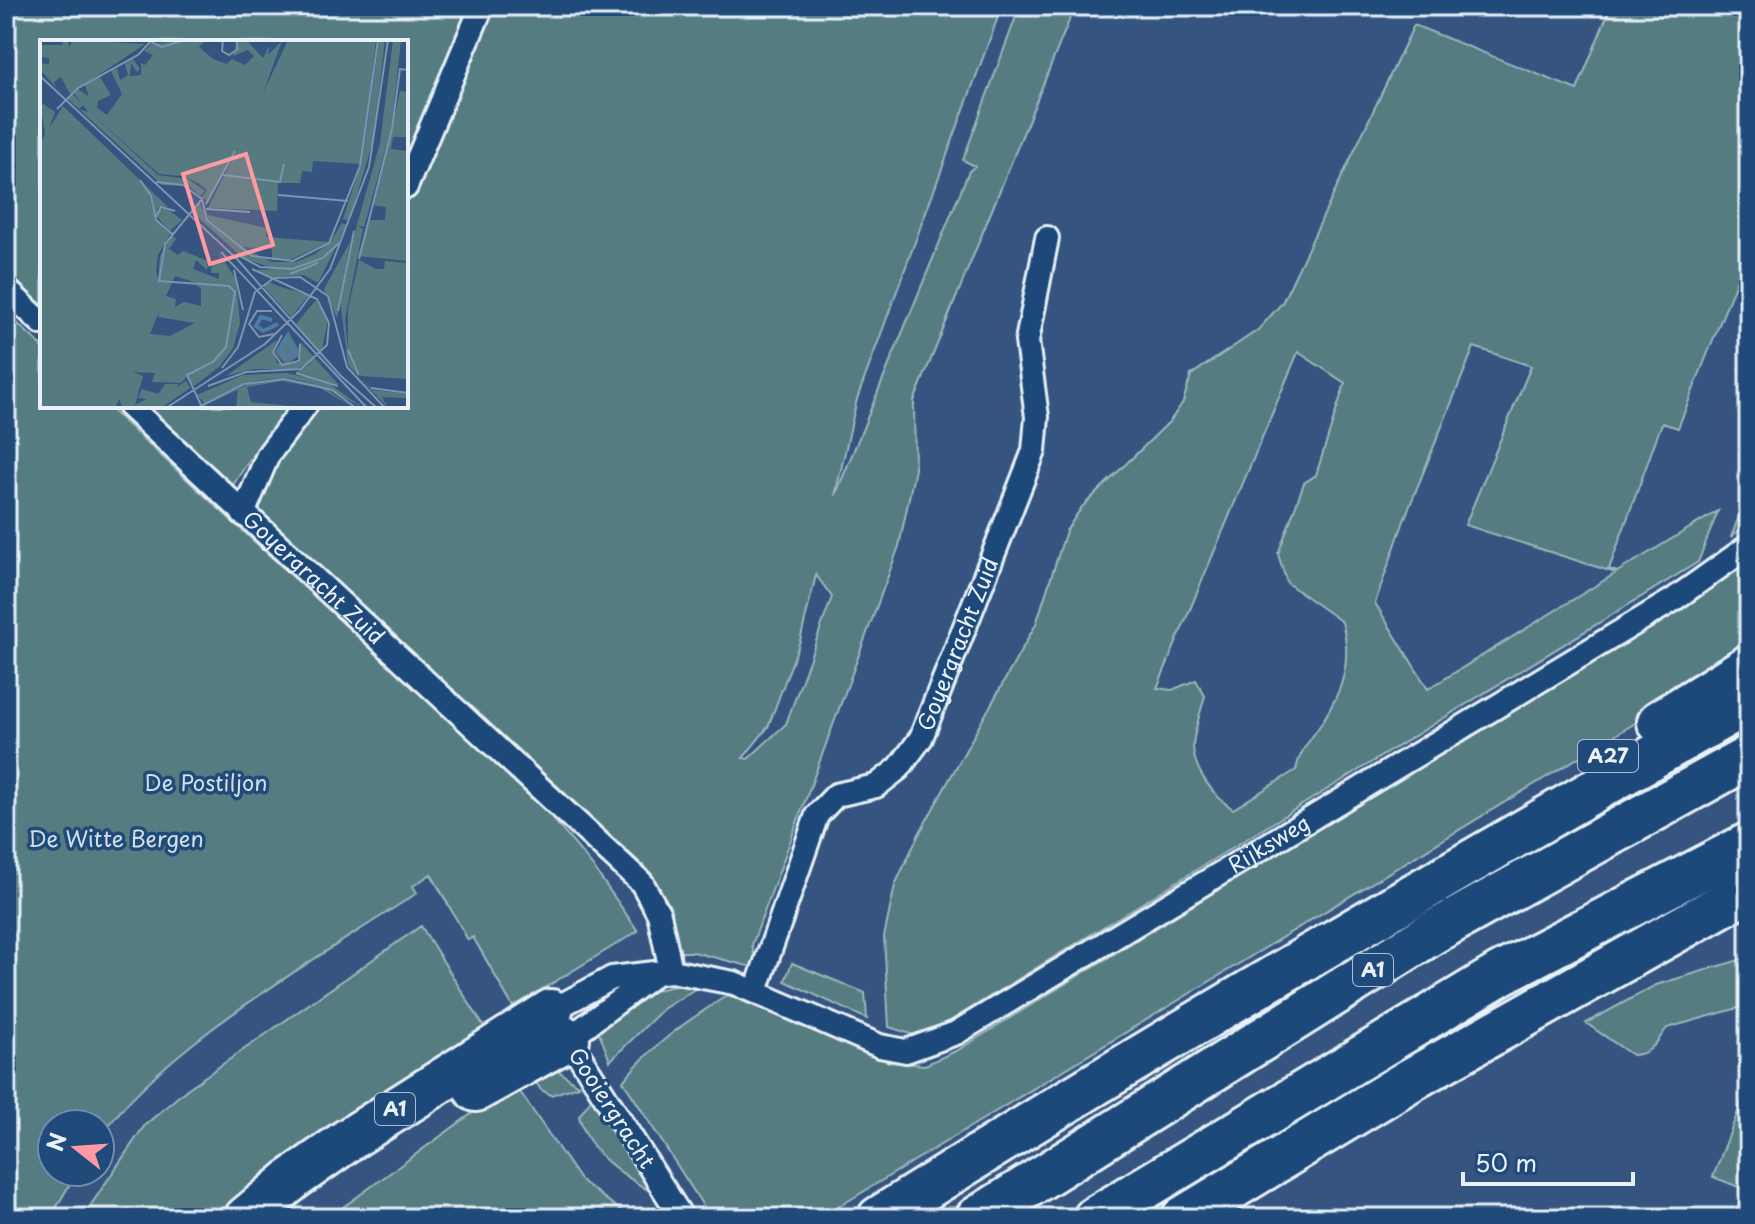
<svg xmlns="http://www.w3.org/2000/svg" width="1755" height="1224" viewBox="0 0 1755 1224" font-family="'Playpen Sans',sans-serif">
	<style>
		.green { fill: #557b81; stroke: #9eb6bc; stroke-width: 2; fill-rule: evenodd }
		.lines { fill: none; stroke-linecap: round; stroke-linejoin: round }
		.street-casing { stroke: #e8f1f8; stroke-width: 28 }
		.highway-casing { stroke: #e8f1f8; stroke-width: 48 }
		.street { stroke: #1f4a7a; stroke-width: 22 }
		.highway { stroke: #1f4a7a; stroke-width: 42 }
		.labels { text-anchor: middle; stroke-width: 7; stroke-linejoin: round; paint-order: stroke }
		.shield { fill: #1f4a7a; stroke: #acbfd2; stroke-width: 2 }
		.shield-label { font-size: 20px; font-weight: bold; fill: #e8f1f8 }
		.street-label { font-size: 22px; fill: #e8f1f8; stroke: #1f4a7a }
		.park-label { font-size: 22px; fill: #d2dfe6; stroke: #1f4a7a }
		.inset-river { fill: none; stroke: #507ba6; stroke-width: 4 }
		.inset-road { fill: none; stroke: #7d93b0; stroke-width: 2 }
		.view { fill: #ff9aa2; fill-opacity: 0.15; stroke: #ff9aa2; stroke-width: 4 }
		.inset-edge { fill: none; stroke: #e8f1f8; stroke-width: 4 }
	</style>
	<rect width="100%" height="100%" fill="#355580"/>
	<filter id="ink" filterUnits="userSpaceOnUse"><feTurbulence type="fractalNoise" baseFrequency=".0125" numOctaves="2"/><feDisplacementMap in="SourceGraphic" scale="16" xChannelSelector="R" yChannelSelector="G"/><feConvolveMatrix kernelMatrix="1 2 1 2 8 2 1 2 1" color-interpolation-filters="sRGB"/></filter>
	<g filter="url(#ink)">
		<path class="green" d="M6,6H1002L857,399L835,496L969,171L975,166L963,160L1020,6H1075L914,401L915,469L899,546L752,945L756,968L693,952H675L667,915L650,872L252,503L270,476L250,459L233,485L148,406H406V42H42V308L6,274ZM816,575L832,597L786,724L748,759L743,758L768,727L800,641Z
			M1611,6H1749V249L1678,428L1662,423L1609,569L1617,572L1718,511L1698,562L940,1027L914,1035L889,1027L884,937L895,885L919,834L1036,624L1066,531L1082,507L1170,421L1183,402L1191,375L1258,330L1282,303L1414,25L1577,90ZM1474,347L1531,366L1465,525L1616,573L1428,689L1375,603L1406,515ZM1298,352L1345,383L1316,475L1304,483L1278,554L1287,583L1342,622C1353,663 1342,692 1319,727C1308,743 1299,752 1296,770L1233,809C1214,797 1193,769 1193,746C1194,730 1201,711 1205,696L1196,680L1172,690L1157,688Z
			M6,313L42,346V406H107L542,806L591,864L638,931L513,1007L473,937L468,940L431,874L413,886L417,893C324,955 160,1046 100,1138V1124H52V1172H77L50,1218H6Z
			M1749,490V521L1731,537Z
			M1749,562V654L820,1218H711L623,1081C653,1044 688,1020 728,995L889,1062L925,1065L958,1050Z
			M421,926L486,1030L263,1173L217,1218H82L145,1125L187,1089Z
			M1749,957V1005L1667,1028C1656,1042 1653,1054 1632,1055L1586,1023L1656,985Z
			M792,963L865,993L867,1019L785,981Z
			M681,985L698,987L663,1009L610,1061L599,1032C622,1001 643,991 681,985Z
			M531,1067L557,1070L579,1086L551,1095L541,1090L527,1069Z
			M514,1083L580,1180L631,1218H328Z
			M1749,1083V1191L1713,1177Z
			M593,1097L655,1195C622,1173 589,1156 579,1116Z"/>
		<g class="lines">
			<defs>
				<g id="street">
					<path d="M406,187L482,6"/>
					<path d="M6,289L42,323"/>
					<path id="s1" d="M129,406L642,883L659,914L671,971"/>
					<path d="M243,514L268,455L305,406"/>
					<path id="s2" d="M756,991L817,815L836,795L876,786L899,768L921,738L1034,451L1037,417L1027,341L1047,238"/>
					<path d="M568,1039L652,976"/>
					<path id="s3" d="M682,1218L551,1011L612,978L671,971L734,983L880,1046L906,1051L956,1033L1673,600L1749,546"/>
				</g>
				<path id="highway" d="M1659,722L1749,666
					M476,1090L568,1039
					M246,1218L294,1178L348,1140L551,1011
					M879,1218C1164,1038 1456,869 1749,702
					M977,1218L1432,933L1749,757
					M1095,1218L1500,974L1749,844
					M1183,1218L1412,1079L1749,890"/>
			</defs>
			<use href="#street" class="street-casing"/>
			<use href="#highway" class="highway-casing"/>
			<use href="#street" class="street"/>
			<use href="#highway" class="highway"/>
		</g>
	</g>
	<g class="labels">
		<g class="shield">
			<rect x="1578" y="740" width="60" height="32" rx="6"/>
			<rect x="1353" y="954" width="40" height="32" rx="6"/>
			<rect x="375" y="1093" width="40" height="32" rx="6"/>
		</g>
		<g class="shield-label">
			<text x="1608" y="763">A27</text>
			<text x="1373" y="977">A1</text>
			<text x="395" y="1116">A1</text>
		</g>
		<g class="street-label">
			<text dy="8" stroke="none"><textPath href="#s1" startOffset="252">Goyergracht Zuid</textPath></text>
			<text dy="8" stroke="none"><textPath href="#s2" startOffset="422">Goyergracht Zuid</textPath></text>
			<text dy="8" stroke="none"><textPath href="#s3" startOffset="1042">Rijksweg</textPath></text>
			<text transform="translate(612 1108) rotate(57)" y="8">Gooiergracht</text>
		</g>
		<g class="park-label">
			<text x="206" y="791">De Postiljon</text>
			<text x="116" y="847">De Witte Bergen</text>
		</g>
	</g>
	<g transform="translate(40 40)">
		<rect width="368" height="368" fill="#355580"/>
		<path d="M23,0H28L29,7L33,0L105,4L30,54L21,37L14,42L16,47L0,30V23L9,24V18L0,17V5H22ZM145,0H165L159,7L173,19L187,24L192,19L205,25L214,16L208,10L193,16L197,0L207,1L223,18L230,5L228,15L242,1L223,53L248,0H336L323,115L339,0H345L333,101L309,181L303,179L321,124L273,121L272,132L262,131L260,143H238L237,171L168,168L198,108L168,162L162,157L167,150L157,142L142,136L119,134L53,75L118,135L148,139L165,151L160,156L149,146L122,145L28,59L33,54L43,65L39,69L48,72L34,53L38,49L49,57L45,45L60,37L71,55L58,61L57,68L67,75L82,54L71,31L77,28L80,40L88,35L85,24L93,19L100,29L97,32L91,23L90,36L101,35V23L105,25L113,15L104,11L111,4ZM353,0H361L351,93L360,51L368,52V97H353L351,109L368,111V221L318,216L328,180H345L346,167L332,165L348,100L324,187L318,186L323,189L305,279L308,310V269L319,220L336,229H344L345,221L368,223V339L321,336L311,320L320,338L333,350L368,354V358L342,357L348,368L308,325L300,259L313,199L340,103ZM0,62L15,72L9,89L23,66L128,167L121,166L116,171L126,168L142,180L130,191L123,184L115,174L113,160L108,150L115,179L130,194L118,215L116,230L118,240L120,216L132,195L136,199L129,209L138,215L143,211L168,221L167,230L156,220L153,229L179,239V233H171L172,221H182L178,212L196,239L200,283L193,308L179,327L154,346L146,337L141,343L112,342L115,333L93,332L103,336L95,365L107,359L98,358L102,349L118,354L125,344H139L136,348L146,341L150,348L121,368H83L79,359L75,368H0V105L5,94ZM135,236L163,245H156L161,248V266L144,262L135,267L136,259L126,256ZM119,272L118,277L155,283L130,296L110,294ZM160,163L167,180L213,217L168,179L167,170L168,175L227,188L226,197L289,202L250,220H232V209L202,207L232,222H256L275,214L291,201L302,183L307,185L278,243L264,235L231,237L215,230L235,229L203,218L152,172ZM310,202L297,278L284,249ZM228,242L241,247L269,255L251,277L223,246ZM276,260L288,280L281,313L256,284ZM248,291L261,314L246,325L235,312ZM237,300L233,312L237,323H258L260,302L299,345L256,332L273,322L256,329H213L186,336ZM246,333L286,341L323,368L281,345L314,368L280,348L242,341L207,347L211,362L270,368H196L198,350L159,368L210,343L245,339L277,344L248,338L230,339L205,343L164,363L157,355L203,335Z" fill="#557b81" fill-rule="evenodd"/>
		<path class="inset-river" d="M232,280L221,277L216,286L223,291L238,284M248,295L241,308L245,318L255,314L250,302"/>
		<path class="inset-road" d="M183,0L182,11L189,15L198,9L196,0M111,2L122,7L145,0M0,36L197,219L300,335L337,368M17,69L38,48L98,15L112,0M183,135L240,142L244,124M100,140L111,156L116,180L132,194M116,142L143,145L162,159M238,155L308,161M166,164L195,111M166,169L210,172M116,177L121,167L135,171M181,212L327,368M200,216L220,227L252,229L283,218L301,201M319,219L352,89L360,29L368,30M194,230L203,270M250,234L278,223M232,271H217L209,284L219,297L234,294M298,271L314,191M242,295L233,312L242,325L259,321L260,304M308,310L319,335M182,328L198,307L215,252L234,238L260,237L288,256L307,327L345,368M256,333L298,346M168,346L206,332L261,329L287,305L289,283L277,259L212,229M331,348L368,353M161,365L147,335L173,322L186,307L195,252L189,246L119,241L125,204L162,159L167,180L212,216L253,221L289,203L320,126L338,0M126,368L225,304L259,271L290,229L329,127L348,0M157,368L204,344L245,339L292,350L316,368"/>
		<path class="view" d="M206,114L233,205L170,224L143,134Z"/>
		<rect width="368" height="368" class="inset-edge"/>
	</g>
	<rect width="1755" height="1224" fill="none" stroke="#1f4a7a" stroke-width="32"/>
	<rect x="16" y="16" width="1723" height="1192" fill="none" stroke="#e8f1f8" stroke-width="3" filter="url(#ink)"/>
	<g transform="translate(76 1148) rotate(287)"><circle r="38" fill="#1f4a7a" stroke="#6f8dac" stroke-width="2"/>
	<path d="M0-6L14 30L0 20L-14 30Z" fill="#ff9aa2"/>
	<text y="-12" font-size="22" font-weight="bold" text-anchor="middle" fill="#e8f1f8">N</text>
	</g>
	<path d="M1463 1172v12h170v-12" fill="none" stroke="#e8f1f8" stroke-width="4"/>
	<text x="1475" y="1172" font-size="24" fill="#e8f1f8" stroke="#1f4a7a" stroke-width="6" paint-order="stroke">50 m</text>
</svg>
